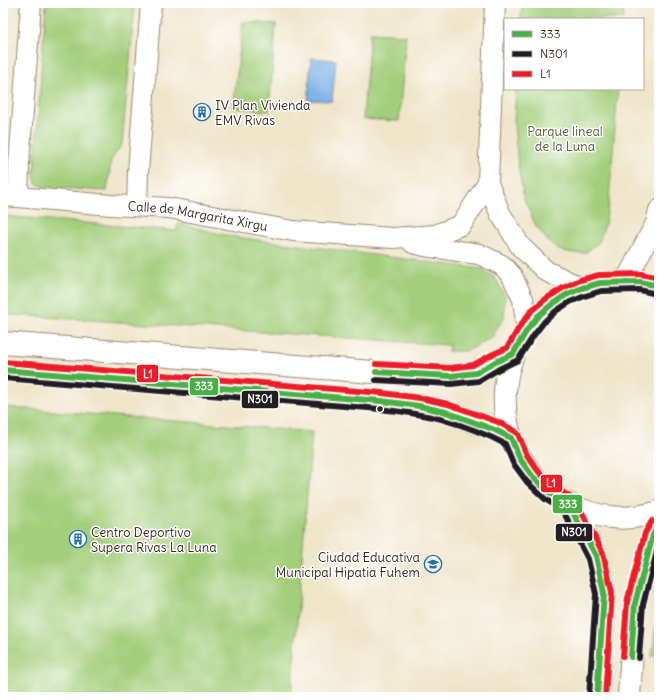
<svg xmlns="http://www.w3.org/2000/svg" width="662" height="700" viewBox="0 0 662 700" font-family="Delius,sans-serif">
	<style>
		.green { fill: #a3cf7b; stroke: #6f7c4c }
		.water { fill: #77afe7; stroke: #596c82 }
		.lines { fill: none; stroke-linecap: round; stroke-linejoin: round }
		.street-casing { stroke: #958874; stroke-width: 22 }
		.secondary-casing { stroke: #958874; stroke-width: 24 }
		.street { stroke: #fff; stroke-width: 20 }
		.secondary { stroke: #fff; stroke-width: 22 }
		.bus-1-casing { stroke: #fff; stroke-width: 9 }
		.bus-2-casing { stroke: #fff; stroke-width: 9 }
		.bus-3-casing { stroke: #fff; stroke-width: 9 }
		.bus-1 { stroke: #49b045; stroke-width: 6 }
		.bus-2 { stroke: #231f20; stroke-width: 6 }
		.bus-3 { stroke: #ee1c25; stroke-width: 6 }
		.bus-dot { fill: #3b2a1e; stroke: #fff; stroke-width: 1.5 }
		.labels { text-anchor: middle; stroke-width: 3; stroke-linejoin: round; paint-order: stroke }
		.poi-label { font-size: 13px; fill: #3b2a1e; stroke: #fff; text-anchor: start }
		.park-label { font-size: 13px; fill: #5a5c3a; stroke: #fff }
		.street-label { font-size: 13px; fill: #3b2a1e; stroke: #fff }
		.line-badge { stroke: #fff; stroke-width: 1.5 }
		.badge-label { font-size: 11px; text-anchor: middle; font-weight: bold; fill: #fff }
	</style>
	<rect width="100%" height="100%" fill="#fff"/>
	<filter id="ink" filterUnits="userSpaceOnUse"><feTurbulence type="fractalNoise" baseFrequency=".025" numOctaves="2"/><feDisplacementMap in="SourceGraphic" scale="8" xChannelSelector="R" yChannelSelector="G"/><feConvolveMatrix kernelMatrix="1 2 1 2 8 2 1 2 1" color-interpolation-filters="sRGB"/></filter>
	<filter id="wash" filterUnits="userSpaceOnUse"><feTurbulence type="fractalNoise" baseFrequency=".012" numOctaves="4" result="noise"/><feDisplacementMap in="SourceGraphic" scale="16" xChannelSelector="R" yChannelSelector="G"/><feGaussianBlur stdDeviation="0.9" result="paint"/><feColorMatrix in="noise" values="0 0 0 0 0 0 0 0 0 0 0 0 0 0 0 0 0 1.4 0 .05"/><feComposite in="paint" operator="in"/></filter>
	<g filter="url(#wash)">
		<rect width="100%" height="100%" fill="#efe5c9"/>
		<path class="green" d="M46,3H135L122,144L111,160L107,191L44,187L36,183L34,174Z
			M522,3H624L623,19H521Z
			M243,22L276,24L269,111L233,108Z
			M370,33L406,35L399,121L363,119Z
			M516,89H618L609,200L605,224L599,242L585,253H574L559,250L548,241L536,226L524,199L518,165L514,123Z
			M3,216L177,231L178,223L228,236L482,269L495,278L505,296L504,317L492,337L467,351H448L449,345L3,314Z
			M3,407L312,432L291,697H3Z
			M659,600V657L652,656Z"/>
		<path class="water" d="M311,58L336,60L332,101L308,100Z"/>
	</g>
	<g filter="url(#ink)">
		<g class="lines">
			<defs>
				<g id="street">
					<path d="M495,3L488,183L500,213L521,247L546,271L582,288"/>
					<path id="s1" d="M3,196L18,197L111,205L169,208L293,231L393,238L435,235L461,225L488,183"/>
					<path d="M18,197L19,164L31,3"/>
					<path d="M137,206L138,172L151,3"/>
					<path d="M413,243L425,246L479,254L502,265L512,276L523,299L527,330"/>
					<path d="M625,282L656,223L659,210"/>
				</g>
				<path id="secondary" d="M659,286C652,285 645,282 638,282C621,281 598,282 581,288C560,296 540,311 527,330C498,370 497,426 526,466C539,486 557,500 579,509C607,520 630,520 659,512
					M3,343L373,372L451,376L476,373L495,362L513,354
					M3,370L381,401L419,406L446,412L495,430L511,438
					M569,505L596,556L604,593L597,697
					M629,697L635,603L653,535L659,525"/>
			</defs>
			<use href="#street" class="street-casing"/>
			<use href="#secondary" class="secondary-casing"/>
			<use href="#street" class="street"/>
			<use href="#secondary" class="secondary"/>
			<defs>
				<path id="bus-1" d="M3,370L381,401L419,406L446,412L495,430L511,438L520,459L533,477L550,493L569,505L596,556L604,593L597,697
					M376,372L451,376L476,373L495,362L513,354L527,330L538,316L551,305L566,295L582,288L600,283L640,282L659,286
					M631,657L635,603L653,535L659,525"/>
				<path id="bus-2" d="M3,378L380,409C402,412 424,414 444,420C465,426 486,434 505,444L513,463L527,482L545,499L563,511L588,559L596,594L589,696
					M376,380L451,384L479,381L499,369L518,360L534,335L544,322L556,311L570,302L585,296L601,291L639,290L657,294
					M639,658L643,604L659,544"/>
				<path id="bus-3" d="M4,362L382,393L420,398L448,404L498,422L515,431L518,434L527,455L539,472L555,487L576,501L603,553L612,592L605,697
					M376,364L451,368L473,365L491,355L507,348L520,326L532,310L547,298L563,288L580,280L599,275L641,274L659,278
					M623,656L627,602L645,533L652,521"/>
			</defs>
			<use href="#bus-1" class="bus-1-casing"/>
			<use href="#bus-2" class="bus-2-casing"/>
			<use href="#bus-3" class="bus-3-casing"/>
			<use href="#bus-1" class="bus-1"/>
			<use href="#bus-2" class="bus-2"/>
			<use href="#bus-3" class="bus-3"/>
		</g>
	</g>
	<defs>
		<symbol id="building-ring" viewBox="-11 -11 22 22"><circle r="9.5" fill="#fff" stroke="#1f6fb2" stroke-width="1.5"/><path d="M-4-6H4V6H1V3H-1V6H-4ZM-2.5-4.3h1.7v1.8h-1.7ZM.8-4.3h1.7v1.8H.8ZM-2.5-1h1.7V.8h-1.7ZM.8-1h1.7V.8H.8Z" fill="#1f6fb2"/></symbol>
		<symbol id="school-ring" viewBox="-11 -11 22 22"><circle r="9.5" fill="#fff" stroke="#1f6fb2" stroke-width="1.5"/><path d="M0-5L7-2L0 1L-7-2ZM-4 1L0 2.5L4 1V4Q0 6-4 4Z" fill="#1f6fb2"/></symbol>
	</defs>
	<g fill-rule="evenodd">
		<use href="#building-ring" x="192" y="102" width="20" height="20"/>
		<use href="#building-ring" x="68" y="529" width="20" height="20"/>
		<use href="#school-ring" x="423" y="554" width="20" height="20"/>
	</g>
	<circle class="bus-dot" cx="380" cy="409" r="3.5"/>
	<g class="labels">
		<g class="poi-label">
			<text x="215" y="110">IV Plan Vivienda<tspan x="215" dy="15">EMV Rivas</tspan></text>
			<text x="91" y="537">Centro Deportivo<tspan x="91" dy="15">Supera Rivas La Luna</tspan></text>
			<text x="420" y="562" text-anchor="end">Ciudad Educativa<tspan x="420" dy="15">Municipal Hipatia Fuhem</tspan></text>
		</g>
		<g class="park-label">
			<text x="565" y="136">Parque lineal<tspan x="565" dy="15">de la Luna</tspan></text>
		</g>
		<g class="street-label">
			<text dy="5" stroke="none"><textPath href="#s1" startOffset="196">Calle de Margarita Xirgu</textPath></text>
		</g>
	</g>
	<g class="line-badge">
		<rect x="136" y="364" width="23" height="19" rx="4" fill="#ee1c25"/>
		<rect x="189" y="377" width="30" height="19" rx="4" fill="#49b045"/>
		<rect x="241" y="390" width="38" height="19" rx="4" fill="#231f20"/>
		<rect x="540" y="474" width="23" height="19" rx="4" fill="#ee1c25"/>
		<rect x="552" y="494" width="31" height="20" rx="4" fill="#49b045"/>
		<rect x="555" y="523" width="38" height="19" rx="4" fill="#231f20"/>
	</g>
	<g class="badge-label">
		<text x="148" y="378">L1</text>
		<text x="204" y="390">333</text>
		<text x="260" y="403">N301</text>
		<text x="551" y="487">L1</text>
		<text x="568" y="508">333</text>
		<text x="574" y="536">N301</text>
	</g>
	<rect width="662" height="700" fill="none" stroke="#fff" stroke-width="16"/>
	<rect x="504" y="18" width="140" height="72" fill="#ffffff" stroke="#b1aaa5"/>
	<rect x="512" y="31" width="20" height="6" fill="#49b045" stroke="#b1aaa5"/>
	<text x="540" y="38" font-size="12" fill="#3b2a1e">333</text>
	<rect x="512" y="51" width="20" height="6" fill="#231f20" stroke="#b1aaa5"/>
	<text x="540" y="58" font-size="12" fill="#3b2a1e">N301</text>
	<rect x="512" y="71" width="20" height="6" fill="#ee1c25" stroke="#b1aaa5"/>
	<text x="540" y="78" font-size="12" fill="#3b2a1e">L1</text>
</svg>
